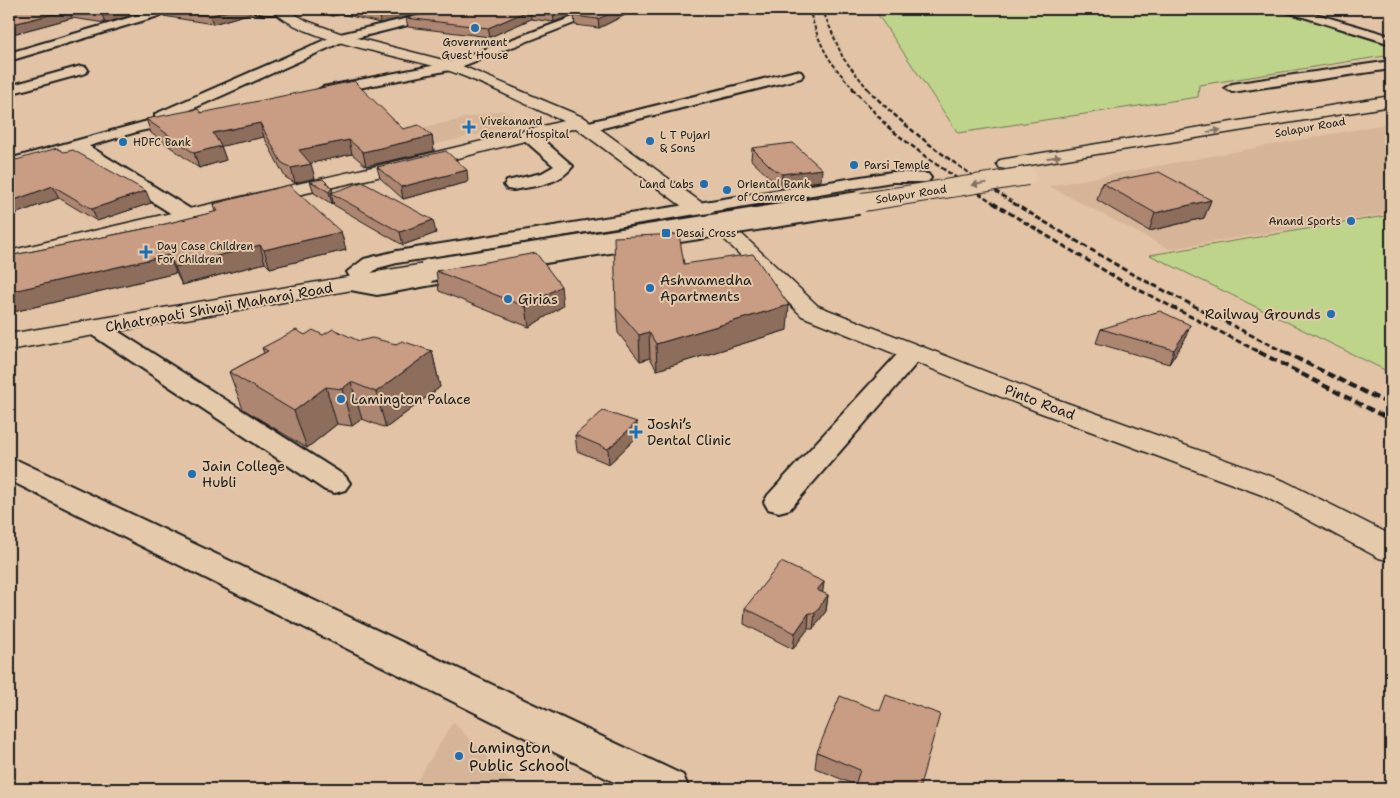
<svg xmlns="http://www.w3.org/2000/svg" width="1400" height="798" viewBox="0 0 1400 798" font-family="'Shantell Sans',sans-serif">
	<style>
		.built { fill: #d6b498 }
		.green { fill: #bed48a; stroke: #6d7853 }
		.lines { fill: none; stroke-linecap: round; stroke-linejoin: round }
		.street-casing { stroke: #1c1c1c; stroke-width: 4 }
		.secondary-casing { stroke: #1c1c1c; stroke-width: 3 }
		.primary-casing { stroke: #1c1c1c; stroke-width: 3 }
		.street { fill: #e4c9ab; fill-rule: evenodd }
		.secondary { fill: #e4c9ab; fill-rule: evenodd }
		.primary { fill: #e4c9ab; fill-rule: evenodd }
		.rail-far3 { stroke: #1c1c1c; stroke-width: 2; stroke-dasharray: 4 2; stroke-linecap: butt }
		.rail-far2 { stroke: #1c1c1c; stroke-width: 2.5; stroke-dasharray: 5 2.5; stroke-linecap: butt }
		.rail-far1 { stroke: #1c1c1c; stroke-width: 3; stroke-dasharray: 6 3; stroke-linecap: butt }
		.rail { stroke: #1c1c1c; stroke-width: 4; stroke-dasharray: 8 4; stroke-linecap: butt }
		.primary-bridge-far1-casing { stroke: #1c1c1c; stroke-width: 20; stroke-linecap: butt }
		.primary-bridge-casing { stroke: #1c1c1c; stroke-width: 26; stroke-linecap: butt }
		.primary-bridge-far1 { stroke: #e4c9ab; stroke-width: 18 }
		.primary-bridge { stroke: #e4c9ab; stroke-width: 22 }
		.wall { fill: #ad8672; stroke: #1c1c1c }
		.shaded-wall { fill: #8d6d5c; stroke: #1c1c1c }
		.building { fill: #c99c84; stroke: #1c1c1c }
		.oneway { fill: #807264 }
		.poi-dot { fill: #1f6fb2; stroke: #e4c9ab; stroke-width: 2 }
		.labels { text-anchor: middle; stroke-width: 4; stroke-linejoin: round; paint-order: stroke }
		.far-poi-label { font-size: 11px; fill: #1c1c1c; stroke: #e4c9ab; text-anchor: start }
		.far-street-label { font-size: 11px; fill: #1c1c1c; stroke: #e4c9ab }
		.poi-label { font-size: 14px; fill: #1c1c1c; stroke: #e4c9ab; text-anchor: start }
		.street-label { font-size: 14px; fill: #1c1c1c; stroke: #e4c9ab }
		.near-poi-label { font-size: 16px; fill: #1c1c1c; stroke: #e4c9ab; text-anchor: start }
	</style>
	<rect width="100%" height="100%" fill="#e2c3a5"/>
	<filter id="ink" filterUnits="userSpaceOnUse"><feTurbulence type="fractalNoise" baseFrequency=".02" numOctaves="2"/><feDisplacementMap in="SourceGraphic" scale="10" xChannelSelector="R" yChannelSelector="G"/><feConvolveMatrix kernelMatrix="1 2 1 2 8 2 1 2 1" color-interpolation-filters="sRGB"/></filter>
	<g filter="url(#ink)">
		<path class="built" d="M502,110L525,124L431,145L412,130Z
			M1391,123V213L1169,249L1049,186Z
			M453,722L519,789H412Z"/>
		<path class="green" d="M874,9H1275L1391,46V55L1199,85L1198,97L958,133Z
			M1391,215V373L1150,255Z"/>
		<g class="lines">
			<defs>
				<path id="street" d="M159,9H177L175,11L9,61V53Z
					M249,9H285L286,10C279,16 256,15 249,9Z
					M447,9H466L464,11L344,41L181,114L190,115L192,118L190,121L140,131L89,146L192,210L195,214L192,218H178L73,151L9,169V159L155,119V114L336,35Z
					M595,9H611L455,69L323,95L316,91L323,87L447,63Z
					M1282,9H1299L1391,36V44L1284,11Z
					M1391,61V69L1232,92L1225,88L1232,84Z
					M81,66L86,67L88,70L86,73L9,94V86Z
					M796,71L801,72L803,75L801,78L587,132L579,127L581,124Z
					M528,130L534,132L573,166C559,185 534,186 513,190L507,189L504,185L507,181L542,173L554,166L522,138L520,135L522,132Z
					M892,172L928,174L931,178L928,182H892L397,263L378,268L366,277L358,278L377,281L460,268L468,269L471,274L468,279L460,280L377,295L345,289L342,284L345,279L356,278L350,277L347,272L364,259L397,251Z
					M97,321L105,323L345,476L350,483L345,490L335,493L325,490L89,333L85,328L89,323Z
					M913,345L922,347L925,352L922,357L790,509L779,512L768,509L764,502L768,495L904,347Z
					M9,459L19,461L683,775L689,789H628L9,480Z"/>
				<path id="secondary" d="M272,9H286L307,21L345,35L455,63L585,118L731,224L818,306L1056,399L1284,481L1391,535V561L1379,558L1262,495L1036,411L802,316L717,232L576,128L427,166L186,220L9,265V251C193,206 379,168 563,121C526,105 482,81 444,69C404,56 297,40 272,9Z"/>
				<path id="primary" d="M1391,96V106L1006,169L1000,168L997,164L1000,160L1006,159Z
					M430,263L438,265L441,270L438,275L9,350V334Z"/>
			</defs>
			<use href="#street" class="street-casing"/>
			<use href="#secondary" class="secondary-casing"/>
			<use href="#primary" class="primary-casing"/>
			<use href="#street" class="street"/>
			<use href="#secondary" class="secondary"/>
			<use href="#primary" class="primary"/>
			<path class="rail-far3" d="M809,9C820,47 827,60 854,89
				M822,9L843,58L868,89"/>
			<path class="rail-far2" d="M852,88L889,128L930,160L995,204
				M867,88C910,134 962,169 1015,204"/>
			<path class="rail-far1" d="M993,203L1120,280L1261,353
				M1013,203L1130,273L1286,353"/>
			<path class="rail" d="M1259,352L1391,420
				M1284,352L1391,405"/>
			<defs>
				<path id="primary-bridge-far1" d="M850,204L1027,176"/>
				<path id="primary-bridge" d="M430,270L858,203"/>
			</defs>
			<use href="#primary-bridge-far1" class="primary-bridge-far1-casing"/>
			<use href="#primary-bridge" class="primary-bridge-casing"/>
			<use href="#primary-bridge-far1" class="primary-bridge-far1"/>
			<use href="#primary-bridge" class="primary-bridge"/>
		</g>
		<path class="wall" d="M9,9H153L105,23L72,18L9,35Z
			M161,9H250L251,13L213,24L163,16Z
			M310,9H440L380,23L342,14L332,16Z
			M445,9H590L554,22L531,19L490,37L408,27L406,18Z
			M637,9L599,28L575,25L574,16Z
			M201,113L403,129L432,136L434,151L366,166L352,154L310,163L315,178L295,183L285,177L264,137L221,146L226,160L199,168L151,133L146,119Z
			M752,148L821,181L781,186L771,179L751,160Z
			M9,162L151,203L97,221L59,198L9,216Z
			M377,167L468,182L403,199L380,178Z
			M310,181L333,192L436,233L403,245L334,205L333,202L332,204L314,193Z
			M1102,183L1211,200L1204,218L1149,231L1097,200Z
			M213,204L341,232L346,250L270,268L265,263L182,285L176,273L9,313V256L153,227L215,212Z
			M684,264L787,330L657,370L650,358L640,361L618,333L616,308Z
			M436,271L563,306L529,327L439,291Z
			M1101,329L1185,339L1169,364L1096,343Z
			M305,335H323L359,341L396,344L432,351L440,387L386,428L362,419L352,426L337,424L307,448L243,409L229,372L264,353L262,348Z
			M575,435L637,437L609,464L577,451Z
			M824,582L822,593L828,595L826,611L813,629H808L793,649L744,624L745,608Z
			M817,752L919,789H854L855,785L815,768Z"/>
		<path class="shaded-wall" d="M121,9H153L105,23L102,14Z
			M233,9H250L251,13L213,24L210,16Z
			M331,9H341L342,14L332,16Z
			M401,9H440L380,23L379,14Z
			M566,9H590L554,22L553,13Z
			M620,9H637L599,28L598,19Z
			M69,10L72,18L9,35V25Z
			M530,10L531,19L490,37L488,28Z
			M260,123L264,137L218,147L213,133Z
			M432,136L434,151L366,166L363,152Z
			M349,140L352,154L303,165L299,150Z
			M221,146L226,160L199,168L194,153Z
			M311,164L315,178L295,183L291,168Z
			M822,169L821,181L781,186L782,174Z
			M467,170L468,182L403,199L401,187Z
			M53,186L59,198L9,216V202Z
			M332,188L333,194L331,193L333,202L332,204L329,192Z
			M146,191L151,203L97,221L92,209Z
			M1211,200L1204,218L1149,231L1155,213Z
			M433,220L436,233L403,245L400,232Z
			M341,232L346,250L270,268L264,250Z
			M260,245L265,263L182,285L175,267Z
			M169,255L176,273L9,313V292Z
			M561,286L563,306L529,327L526,307Z
			M789,305L787,330L657,370L656,344Z
			M1190,325L1185,339L1169,364L1174,350Z
			M649,332L650,358L640,361L639,335Z
			M432,351L440,387L386,428L376,392Z
			M351,382L362,419L352,426L342,389Z
			M326,387L337,424L307,448L294,411Z
			M637,422V437L609,464L608,449Z
			M824,582L822,598L817,590Z
			M828,595L826,611L813,629L815,613Z
			M809,613L808,629L793,649L795,633Z"/>
		<path class="building" d="M9,9H121L102,14L69,10L9,25Z
			M166,9H233L210,16Z
			M356,9H401L379,14Z
			M445,9H566L553,13L530,10L488,28L406,18Z
			M594,9H620L598,19L574,16Z
			M354,81L403,129L419,125L432,136L363,152L349,140L299,150L311,164L291,168L281,162L260,123L213,133L221,146L194,153L146,119L198,109L201,113Z
			M793,143L822,169L782,174L771,167L752,148Z
			M57,148L64,152L73,150L146,191L92,209L53,186L9,202V162Z
			M446,151L467,170L401,187L377,167Z
			M1159,172L1211,200L1155,213L1102,183Z
			M323,179L332,188L329,192L310,181Z
			M362,182L433,220L400,232L331,193Z
			M289,185L341,232L264,250L260,245L175,267L169,255L9,292V256L153,227L218,211L213,204Z
			M679,234L684,264L753,254L789,305L656,344L649,332L639,335L616,308L614,237Z
			M536,253L561,286L526,307L436,271Z
			M1160,311L1190,325L1174,350L1101,329Z
			M333,329L359,341L372,338L396,344L402,341L432,351L376,392L351,382L342,389L326,387L294,411L229,372L268,351L262,348L296,330L305,335L313,330L323,335Z
			M603,411L637,422L608,449L575,435Z
			M781,562L824,582L817,590L828,595L815,613H809L795,633L745,608Z
			M886,695L940,714L919,789H858L854,788L860,770L817,752L840,696L880,711Z"/>
		<defs><path id="oneway-solid" d="M-6-.8H1V-3.2L6.5 0L1 3.2V.8H-6Z" transform="scale(1.25)"/></defs>
		<g class="oneway">
			<use href="#oneway-solid" transform="translate(1214 131) rotate(-9)"/>
			<use href="#oneway-solid" transform="translate(1054 157) rotate(-9)"/>
			<use href="#oneway-solid" transform="translate(979 184) rotate(171)"/>
		</g>
	</g>
	<g class="poi-dot">
		<circle cx="475" cy="28" r="5"/>
		<path d="M466.5 119.5h5v5h5v5h-5v5h-5v-5h-5v-5h5z"/>
		<circle cx="650" cy="141" r="5"/>
		<circle cx="123" cy="142" r="5"/>
		<circle cx="854" cy="165" r="5"/>
		<circle cx="704" cy="184" r="5"/>
		<circle cx="727" cy="190" r="5"/>
		<circle cx="1351" cy="221" r="5"/>
		<rect x="661" y="228" width="10" height="10" rx="2.5"/>
		<path d="M143.5 244.5h5v5h5v5h-5v5h-5v-5h-5v-5h5z"/>
		<circle cx="650" cy="288" r="5"/>
		<circle cx="508" cy="299" r="5"/>
		<circle cx="1331" cy="314" r="5"/>
		<circle cx="341" cy="399" r="5"/>
		<path d="M633.5 424.5h5v5h5v5h-5v5h-5v-5h-5v-5h5z"/>
		<circle cx="192" cy="474" r="5"/>
		<circle cx="459" cy="756" r="5"/>
	</g>
	<g class="labels">
		<g class="far-poi-label">
			<text x="475" y="46" text-anchor="middle">Government<tspan x="475" dy="13">Guest House</tspan></text>
			<text x="480" y="125">Vivekanand<tspan x="480" dy="13">General Hospital</tspan></text>
			<text x="660" y="139">L T Pujari<tspan x="660" dy="13">&amp; Sons</tspan></text>
			<text x="133" y="146">HDFC Bank</text>
			<text x="864" y="169">Parsi Temple</text>
			<text x="694" y="188" text-anchor="end">Land Labs</text>
			<text x="737" y="188">Oriental Bank<tspan x="737" dy="13">of Commerce</tspan></text>
			<text x="1341" y="225" text-anchor="end">Anand Sports</text>
			<text x="676" y="237">Desai Cross</text>
			<text x="157" y="250">Day Case Children<tspan x="157" dy="13">For Children</tspan></text>
		</g>
		<g class="far-street-label">
			<text transform="translate(1310 127) rotate(-10)" y="4">Solapur Road</text>
			<text transform="translate(911 194) rotate(-9)" y="4">Solapur Road</text>
		</g>
		<g class="poi-label">
			<text x="660" y="285">Ashwamedha<tspan x="660" dy="16">Apartments</tspan></text>
			<text x="518" y="304">Girias</text>
			<text x="1321" y="319" text-anchor="end">Railway Grounds</text>
			<text x="351" y="404">Lamington Palace</text>
			<text x="647" y="429">Joshi’s<tspan x="647" dy="16">Dental Clinic</tspan></text>
			<text x="202" y="471">Jain College<tspan x="202" dy="16">Hubli</tspan></text>
		</g>
		<g class="street-label">
			<text transform="translate(219 307) rotate(-10)" y="5">Chhatrapati Shivaji Maharaj Road</text>
			<text transform="translate(1040 402) rotate(21)" y="5">Pinto Road</text>
		</g>
		<g class="near-poi-label">
			<text x="469" y="753">Lamington<tspan x="469" dy="18">Public School</tspan></text>
		</g>
	</g>
	<rect width="1400" height="798" fill="none" stroke="#e4c9ab" stroke-width="30"/>
	<rect x="15" y="15" width="1370" height="768" fill="none" stroke="#1c1c1c" stroke-width="2" filter="url(#ink)"/>
</svg>
